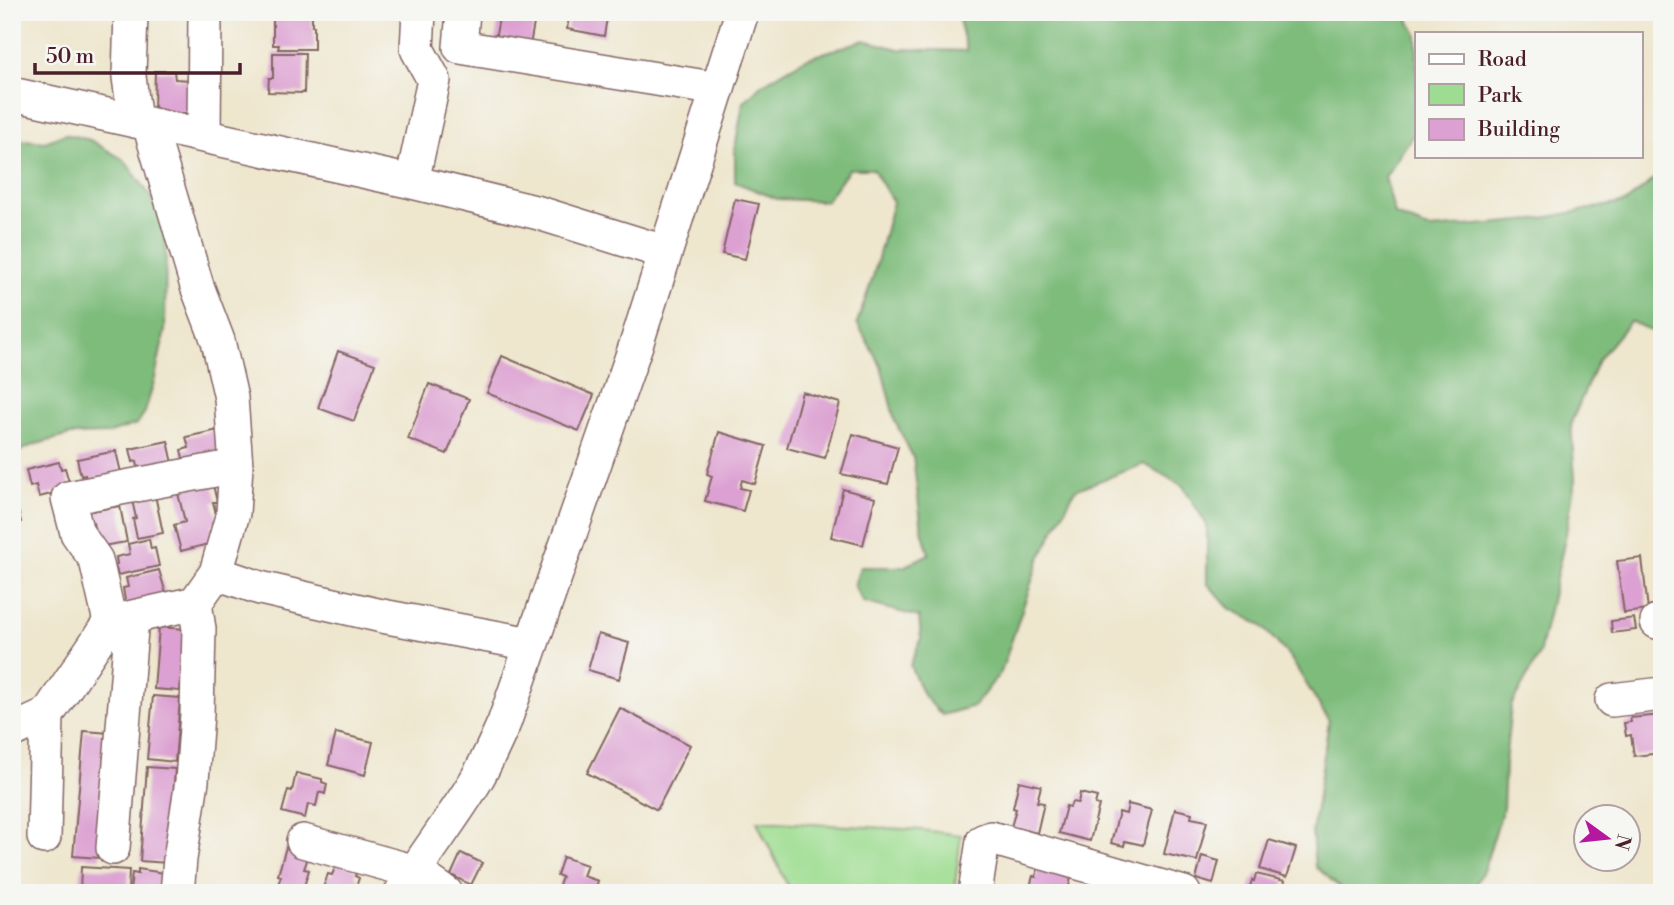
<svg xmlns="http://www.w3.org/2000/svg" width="1674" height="905" viewBox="0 0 1674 905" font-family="'Libre Bodoni',serif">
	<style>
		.green { fill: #9edd91; stroke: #747e5e; stroke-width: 2 }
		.forest { fill: #7ebc7b; stroke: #646e53; stroke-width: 2 }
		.building { fill: #dca0d2 }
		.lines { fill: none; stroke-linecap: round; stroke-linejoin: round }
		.minor-casing { stroke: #836564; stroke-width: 36 }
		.minor { stroke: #fff; stroke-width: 33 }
	</style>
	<rect width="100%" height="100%" fill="#f6f6f2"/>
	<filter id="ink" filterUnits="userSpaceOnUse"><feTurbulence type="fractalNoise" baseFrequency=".0143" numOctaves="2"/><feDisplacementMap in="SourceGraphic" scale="14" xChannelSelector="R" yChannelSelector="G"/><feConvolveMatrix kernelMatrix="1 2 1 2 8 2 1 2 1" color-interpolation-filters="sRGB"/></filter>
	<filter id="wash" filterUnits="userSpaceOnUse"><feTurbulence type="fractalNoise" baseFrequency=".00686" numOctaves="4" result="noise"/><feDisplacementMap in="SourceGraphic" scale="28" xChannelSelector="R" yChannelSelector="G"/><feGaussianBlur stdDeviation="1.57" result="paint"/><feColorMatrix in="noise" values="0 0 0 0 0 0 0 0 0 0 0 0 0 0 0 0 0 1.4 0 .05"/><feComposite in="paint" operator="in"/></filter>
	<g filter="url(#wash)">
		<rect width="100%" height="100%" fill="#eee6cd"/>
		<path class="green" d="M757,821L921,830L961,835L954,893H790C781,868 767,845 757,821Z"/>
		<path class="forest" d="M957,12H1404L1417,34V129L1385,177L1395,215L1430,229L1534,220L1626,202L1662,173V336L1630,321L1598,360L1571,423L1575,480L1566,534L1539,655L1511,706L1505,763L1503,808L1484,869L1471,893H1353L1344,891L1315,866L1312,833L1329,721L1290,657L1261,625L1229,608L1207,583V525L1183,486L1144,464L1075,490L1039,560L1001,672L974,706L942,715L923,695L910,665L921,639L919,617L863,602L854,586L860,567H903L929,554L922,530L913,457L895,421L881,366L857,323L873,277L893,202L873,169H849L826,201L777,199L735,182V149L743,103L761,85L805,59L864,40L899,49L967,51Z
			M65,134L90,140L124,160L150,195L166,226L165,330L155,378L145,412L137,424L107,434L70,435L33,445L12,455V139L45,142Z"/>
		<g id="blocks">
			<path class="building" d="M273,12H312V26H314V49H278L279,45H273Z
				M500,12H536L529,51L494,46Z
				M570,12H608L604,36L567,29Z
				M273,53H305L304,93L268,92L269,78H273Z
				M155,71H174L175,79L191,80L190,113H154Z
				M735,199L759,204L745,259L722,254Z
				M338,351L375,364L354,421L318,408Z
				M502,356L594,395L579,431L487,393Z
				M429,384L469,399L447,454L408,439Z
				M802,392L840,403L825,458L787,448Z
				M223,429L226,447L218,448L220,459L184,462L181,450L189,448L186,437Z
				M719,432L766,446L755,484L742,480L740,488L749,490L743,511L705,501L712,476L707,474Z
				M853,434L898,447L888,484L841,474Z
				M168,441L174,468L139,475L137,461L133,462L130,449Z
				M116,451L121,473L88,486L85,475L81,476L77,459Z
				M59,462L61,469L65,468L71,489L39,497L36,485L30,487L26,470Z
				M213,485L217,502H213L218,522L212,524L216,542L181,551L174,525L185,522L177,489Z
				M12,486L21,522L12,524Z
				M843,489L875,498L863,545L831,537Z
				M155,495L163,533L137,538L133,519L136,518L132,500Z
				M120,506L127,542L102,546L97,543L93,523L89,524L86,512Z
				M149,539L151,549L155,548L159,566L118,575L115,565L117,564L116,557L130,554L128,544Z
				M1642,558L1648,610L1624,613L1617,561Z
				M159,570L167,597L126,606L123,588L128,587L126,578Z
				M1634,618L1636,630L1612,633L1611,621Z
				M159,627L185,629L180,691L154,689Z
				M598,634L629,643L619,679L588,670Z
				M15,678L22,714L12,715V679Z
				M153,696L180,698L175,762L147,759Z
				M620,708L690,745L657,810L587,773Z
				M1662,715V753L1634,756L1631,735L1626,736L1624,723L1631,722L1630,718Z
				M84,731L110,733L100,858L73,856Z
				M336,733L373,742L365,775L328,765Z
				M147,767L175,769L168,863L140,861Z
				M296,773L322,779V782L327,784L325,794L319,792L316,806L308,804L305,818L282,812L288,790L292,791Z
				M1019,781L1041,786L1037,802L1044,803L1037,833L1011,827L1016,809L1013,808Z
				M1080,793L1097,797L1095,804L1099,805L1090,841L1059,833L1066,806L1070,807L1072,802L1078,803Z
				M1128,804L1152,810L1143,845L1125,841L1124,846L1111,843L1119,812L1126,814Z
				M1175,809L1192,813L1191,818L1207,821L1197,861L1164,854Z
				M1269,840L1296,848L1287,877L1260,869Z
				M286,847L309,855L304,869L309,870L302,893H296L277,887L281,876L278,875Z
				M461,853L482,863L471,885L451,875Z
				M1202,856L1219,861L1213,884L1196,879Z
				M563,857L587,865L583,876L598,881L594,893H556L562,877L557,875Z
				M337,863L357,870L355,876L359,878L354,893H321L328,874L332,875Z
				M1039,864L1068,871L1066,877L1071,878L1067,893H1032L1033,890H1029L1033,876L1036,877Z
				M81,867L129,870L128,892L80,893Z
				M138,869L164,873L162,892L137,889V893L130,892L132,873L138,874Z
				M1256,874L1285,881L1282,893H1248L1252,880L1254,881Z"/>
		</g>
	</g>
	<g filter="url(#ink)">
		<use href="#blocks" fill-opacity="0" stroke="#836564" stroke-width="2"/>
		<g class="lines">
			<defs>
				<path id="minor" d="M131,12L129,77L135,121
					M463,12L460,47L718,89
					M12,94L412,182L539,213L664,252
					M204,136L205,12
					M412,182L434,80L417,49L419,12
					M216,573L260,588L382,616L531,644
					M110,622L96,560L77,533L68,498L236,466
					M1657,622L1662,621
					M1612,700L1662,694
					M12,731L47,715L110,622L195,603L216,573L233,513L236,466L231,398L218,341L197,286L149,124
					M44,837L47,715
					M303,841L401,868L412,875
					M113,848L132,618
					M414,871L446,893
					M177,893L180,859L192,781L197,714L199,629L195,603
					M401,893C424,855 452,820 475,782C486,764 495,743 504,723L637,342L742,12
					M975,893L983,841L991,838L1184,893"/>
			</defs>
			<use href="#minor" class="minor-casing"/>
			<use href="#minor" class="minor"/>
		</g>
	</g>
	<rect width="1674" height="905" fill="none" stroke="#f6f6f2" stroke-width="42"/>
	<rect x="1415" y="32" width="228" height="126" fill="#f6f6f2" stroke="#b1a0a2" stroke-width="2"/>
	<rect x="1429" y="54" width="35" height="10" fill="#ffffff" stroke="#b1a0a2" stroke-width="2"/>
	<text x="1478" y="66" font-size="21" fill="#4a1f2b">Road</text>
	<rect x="1429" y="84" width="35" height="21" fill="#9edd91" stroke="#b1a0a2" stroke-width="2"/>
	<text x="1478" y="102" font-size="21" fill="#4a1f2b">Park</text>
	<rect x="1429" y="119" width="35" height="21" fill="#dca0d2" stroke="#b1a0a2" stroke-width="2"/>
	<text x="1478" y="136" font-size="21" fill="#4a1f2b">Building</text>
	<g transform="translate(1607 838) rotate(105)"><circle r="33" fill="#f6f6f2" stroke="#b1a0a2" stroke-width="2"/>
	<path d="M0-5L12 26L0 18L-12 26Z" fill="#b5179e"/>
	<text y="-10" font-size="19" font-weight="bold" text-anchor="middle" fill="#4a1f2b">N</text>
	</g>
	<path d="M35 63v10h205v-10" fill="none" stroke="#4a1f2b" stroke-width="3.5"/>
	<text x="46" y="63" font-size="21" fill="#4a1f2b" stroke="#f6f6f2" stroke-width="5" paint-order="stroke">50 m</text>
</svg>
